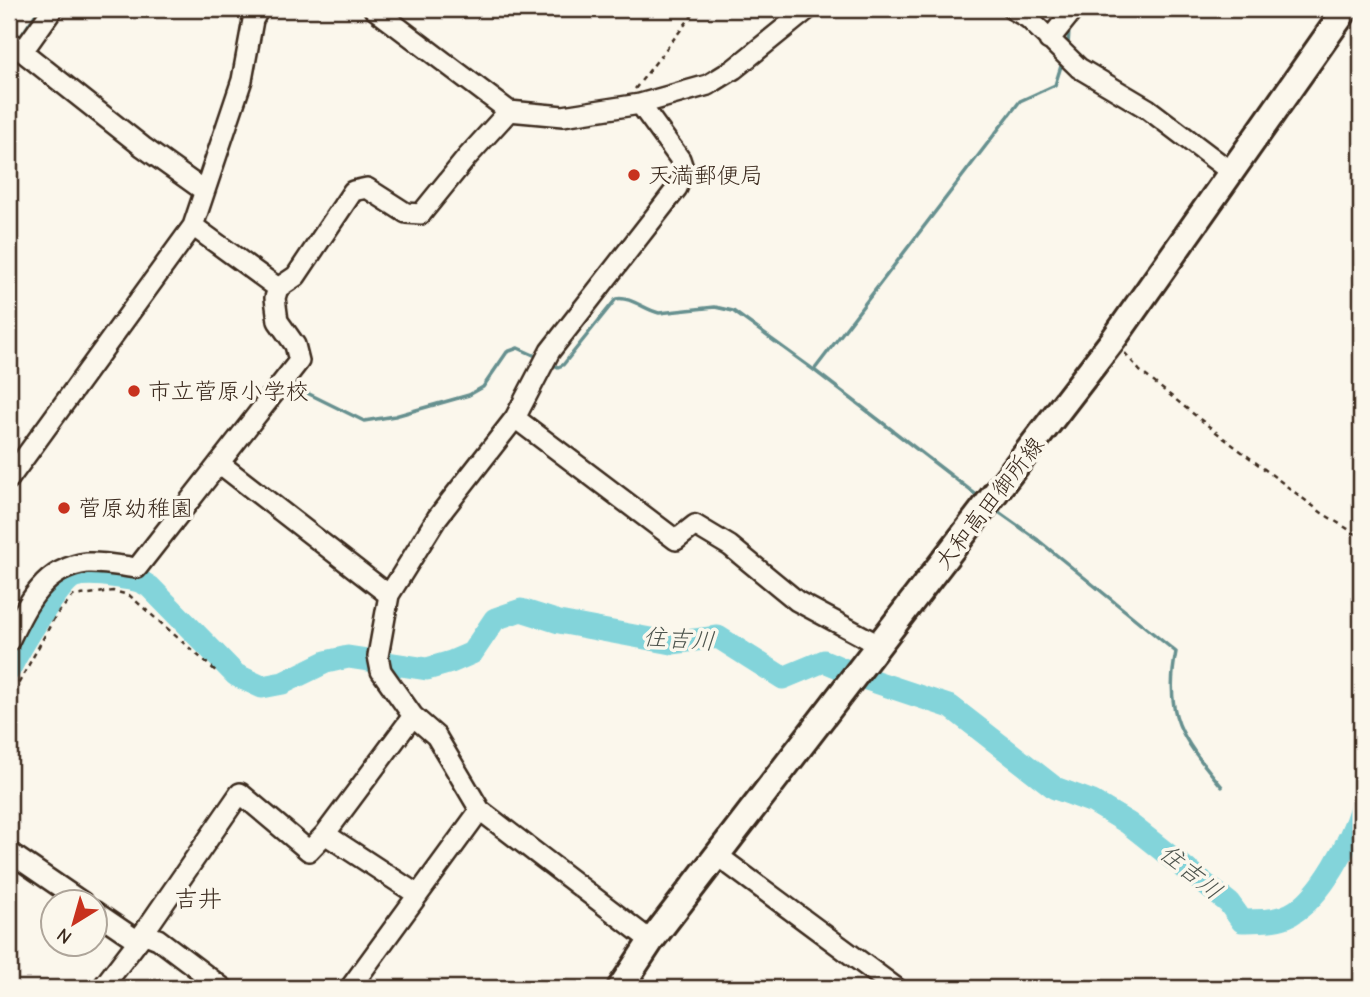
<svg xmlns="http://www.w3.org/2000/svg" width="1370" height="997" viewBox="0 0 1370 997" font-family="'Comic Neue','Klee One',sans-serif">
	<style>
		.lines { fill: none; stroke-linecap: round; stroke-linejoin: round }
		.stream { stroke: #66908f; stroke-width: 3.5 }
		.river { stroke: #83d4da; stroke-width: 23 }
		.minor-casing { stroke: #3b2a1e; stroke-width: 24 }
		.major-casing { stroke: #3b2a1e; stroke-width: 30 }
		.path { stroke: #3b2a1e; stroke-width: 2.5; stroke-dasharray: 5 5; stroke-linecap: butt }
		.minor { stroke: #fbf7ec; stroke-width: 19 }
		.major { stroke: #fbf7ec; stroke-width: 24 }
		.poi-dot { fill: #c8321e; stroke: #fbf7ec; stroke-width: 2.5 }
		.labels { text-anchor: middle; stroke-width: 7; stroke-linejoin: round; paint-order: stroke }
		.poi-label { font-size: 23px; fill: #3b2a1e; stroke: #fbf7ec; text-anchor: start }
		.street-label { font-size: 23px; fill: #3b2a1e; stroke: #fbf7ec }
		.water-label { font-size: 24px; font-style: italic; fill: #4d544d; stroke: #fbf7ec }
		.neighbourhood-label { font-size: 24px; fill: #3b2a1e; stroke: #fbf7ec }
	</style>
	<rect width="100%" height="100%" fill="#fbf7ec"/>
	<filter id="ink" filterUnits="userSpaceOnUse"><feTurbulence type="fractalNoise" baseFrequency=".0143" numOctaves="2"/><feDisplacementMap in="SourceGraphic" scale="14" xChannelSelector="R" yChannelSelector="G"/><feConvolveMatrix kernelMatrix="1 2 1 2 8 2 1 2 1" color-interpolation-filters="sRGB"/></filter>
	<g filter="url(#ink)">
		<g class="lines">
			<path class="stream" d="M19,39L39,9
				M1068,46L1069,29
				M551,364L558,367L563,365L616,299C630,296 645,310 659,313L715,307L733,311L814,370L979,497
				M814,370L1020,101L1055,85L1062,63
				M283,396L295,387L364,421L395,416L469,395L483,387L507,352L518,348L538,357
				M993,508L1038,540L1176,652C1163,716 1183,739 1222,787"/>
			<path class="river" d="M9,670C18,652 58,582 75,576C88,572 106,575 119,577C132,580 139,579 150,587L236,675L262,687L283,683L326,662L348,657L427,669L451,662L472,653L495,619L521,610L559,622L672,643L718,637L783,678L824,661L867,679L951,707L1055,788L1093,802L1128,823L1229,903L1242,921C1259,920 1276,922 1291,914C1322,897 1351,840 1361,808"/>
			<defs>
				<path id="minor" d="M374,9L509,111L563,116L640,104L708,85L734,69L808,9
					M1012,9L1028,18L1079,68L1148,109L1231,172
					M1049,40L1074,9
					M9,41L143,147L203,190
					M23,51L53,9
					M640,104L680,159L684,171L677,188L550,351L515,418L437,518L389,595L378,656L381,671L413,716L436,736L480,810L651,941
					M193,226L278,288
					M515,418L676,540L695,525L730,546L797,601L879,645
					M219,463L389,595
					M9,479L193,226L242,80L253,20L259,9
					M9,641C26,606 43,568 87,563C103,562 121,566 137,568L299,361L295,345L278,321L275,298L278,288L296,276L353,191L367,188L406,213L421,214L468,156L509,111
					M325,834L418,895
					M9,852L82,902
					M718,856L896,988
					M94,911L138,941
					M143,933L158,939L223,988
					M102,988L138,941L240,793L309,851L325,834L413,716
					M350,988L480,810"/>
				<path id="major" d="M620,988L651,941L1113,340L1346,9"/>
			</defs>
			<use href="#minor" class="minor-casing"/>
			<use href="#major" class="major-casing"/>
			<path class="path" d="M635,89L697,9
				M1125,353L1140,371L1221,436L1322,513L1361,537
				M9,701L56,615L73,596L113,591L129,595L218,673"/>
			<use href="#minor" class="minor"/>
			<use href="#major" class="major"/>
		</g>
	</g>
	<g class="poi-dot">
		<circle cx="634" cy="175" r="7"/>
		<circle cx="134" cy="391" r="7"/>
		<circle cx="64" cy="508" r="7"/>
	</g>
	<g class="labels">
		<g class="poi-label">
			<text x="648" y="183">天満郵便局</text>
			<text x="148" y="399">市立菅原小学校</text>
			<text x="78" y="516">菅原幼稚園</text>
		</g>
		<g class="street-label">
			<text transform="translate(989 503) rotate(-52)" y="8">大和高田御所線</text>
		</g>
		<g class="water-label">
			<text transform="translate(679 639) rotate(4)" y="8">住吉川</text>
			<text transform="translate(1191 872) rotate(39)" y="8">住吉川</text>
		</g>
		<g class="neighbourhood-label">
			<text x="198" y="907">吉井</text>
		</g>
	</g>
	<rect width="1370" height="997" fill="none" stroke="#fbf7ec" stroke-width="35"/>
	<rect x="18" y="18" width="1335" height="962" fill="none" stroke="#3b2a1e" stroke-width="2.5" filter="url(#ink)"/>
	<g transform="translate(74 923) rotate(217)"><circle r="33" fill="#fbf7ec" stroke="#aea59a" stroke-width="2"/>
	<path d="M0-5L12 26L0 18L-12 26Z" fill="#c8321e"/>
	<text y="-10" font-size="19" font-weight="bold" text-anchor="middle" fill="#3b2a1e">N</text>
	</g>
</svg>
